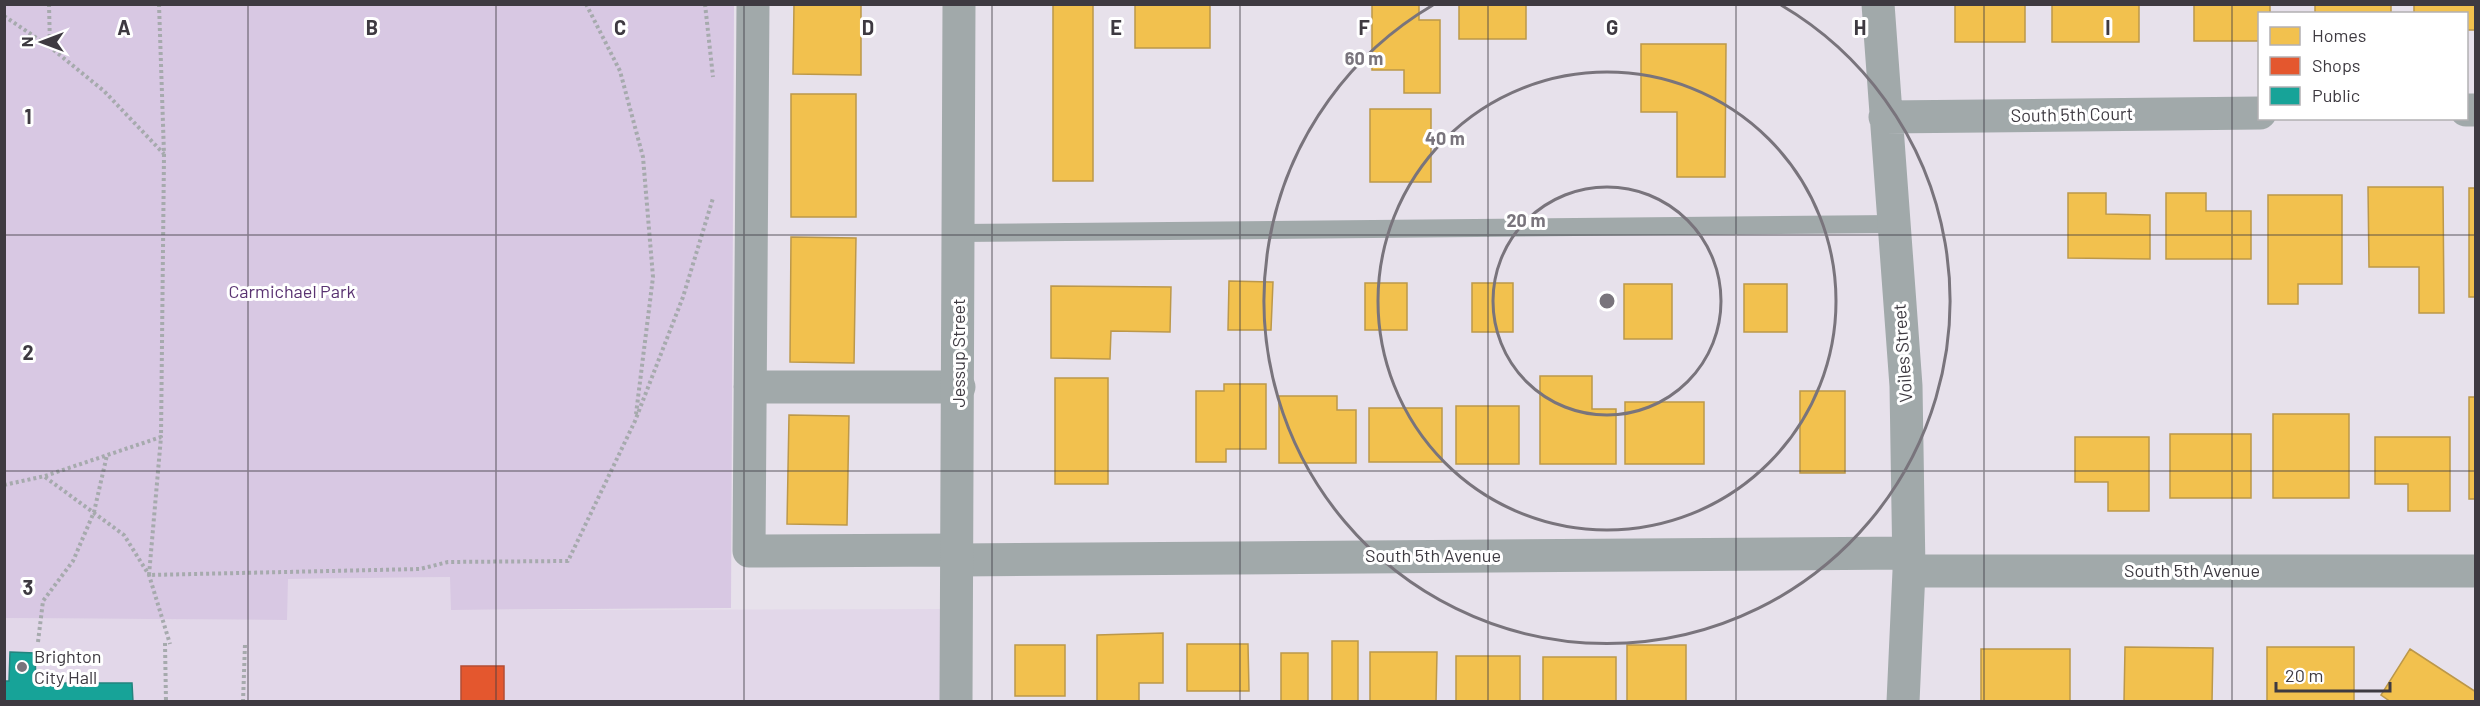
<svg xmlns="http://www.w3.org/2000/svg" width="2480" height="706" viewBox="0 0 2480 706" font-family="Barlow,sans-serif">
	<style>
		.built { fill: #e2d7e9 }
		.green { fill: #d8c8e3 }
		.homes { fill: #f2c14e; stroke: #bc984a; stroke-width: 1.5 }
		.shops { fill: #e4572e; stroke: #b24e34; stroke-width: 1.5 }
		.public { fill: #17a398; stroke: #23847e; stroke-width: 1.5 }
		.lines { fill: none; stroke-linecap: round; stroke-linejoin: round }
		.path { stroke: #a6aaad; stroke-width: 4; stroke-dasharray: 3 3; stroke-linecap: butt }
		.service { stroke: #a1a9aa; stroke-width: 18 }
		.minor { stroke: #a1a9aa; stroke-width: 33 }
		.tertiary { stroke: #a1a9aa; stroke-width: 33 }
		.grid { fill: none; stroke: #3e3a41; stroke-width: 1.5; stroke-opacity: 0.55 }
		.ring { fill: none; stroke: #79747c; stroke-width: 3 }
		.poi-dot { fill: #79747c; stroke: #fff; stroke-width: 2 }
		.labels { text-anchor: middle; stroke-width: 6; stroke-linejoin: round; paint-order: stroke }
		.street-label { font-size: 18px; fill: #3e3a41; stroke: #fff }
		.park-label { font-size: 18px; fill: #593271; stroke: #fff }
		.poi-label { font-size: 18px; fill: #3e3a41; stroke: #fff; text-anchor: start }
		.grid-label { font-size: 20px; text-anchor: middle; font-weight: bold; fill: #3e3a41; stroke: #fff; stroke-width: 6; stroke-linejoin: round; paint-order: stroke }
		.centre { fill: #79747c; stroke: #fff; stroke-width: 3 }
		.ring-label { font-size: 18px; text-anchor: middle; font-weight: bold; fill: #79747c; stroke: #fff; stroke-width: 6; stroke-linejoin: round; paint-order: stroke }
	</style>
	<rect width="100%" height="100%" fill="#e7e1eb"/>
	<path class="built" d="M451,577V610L957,609L956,701L5,702V618L287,620V579Z"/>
	<path class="green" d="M5,4L734,5L731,608L451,610L450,577L288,579L287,620L5,618Z"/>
	<path class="homes" d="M794,4H861V75L793,74Z
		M1053,4H1093V181H1053Z
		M1135,4H1210V48H1135Z
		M1372,4H1419V20H1440V93H1404V70H1372Z
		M1459,4H1526V39H1459Z
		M1955,4H2025V42H1955Z
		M2052,4H2139V42H2052Z
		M2194,4H2270V14H2260V41H2194Z
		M2315,4H2391V14H2315Z
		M2414,4H2476V30H2466V14H2414Z
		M1641,44H1726L1725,177H1677V112H1641Z
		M791,94H856V217H791Z
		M1370,109H1431V182H1370Z
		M2368,187H2443L2444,313H2419V267H2369Z
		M2469,188H2476V297H2469Z
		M2068,193H2106V214L2150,215V259L2068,258Z
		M2166,193H2206V211H2251V259H2166Z
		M2268,195H2342V284H2298V304H2268Z
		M791,237L856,238L854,363L790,362Z
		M1229,281L1273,282L1271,330H1228Z
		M1365,283H1407V330H1365Z
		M1472,283H1513V332H1472Z
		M1624,284H1672V339H1624Z
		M1744,284H1787V332H1744Z
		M1051,286L1171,287L1170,332L1111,331L1110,359L1051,358Z
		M1540,376H1592V409H1616V464H1540Z
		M1055,378H1108V484H1055Z
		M1224,384H1266V449H1226V462H1196V391H1224Z
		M1800,391H1845V473H1800Z
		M1279,396H1337V410H1356V463H1279Z
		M2469,397H2476V499H2469Z
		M1625,402H1704V464H1625Z
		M1456,406H1519V464H1456Z
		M1369,408H1442V462H1369Z
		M2273,414H2349V498H2273Z
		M789,415L849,416L847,525L787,524Z
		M2170,434H2251V498H2170Z
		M2075,437H2149V511H2108V482H2075Z
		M2375,437H2450V511H2408V484H2375Z
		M1163,633V683H1139V702H1097V635Z
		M1332,641H1358V702H1332Z
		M1187,644H1248L1249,691H1187Z
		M1015,645H1065V696H1015Z
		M1627,645H1686V702H1627Z
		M2125,647L2213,648L2212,702H2124Z
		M2267,647H2354V702H2267Z
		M1981,649H2070V702H1981Z
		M2410,649L2476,692V702H2391L2381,695Z
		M1370,652H1437L1436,702H1370Z
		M1281,653H1308V702H1281Z
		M1456,656H1520V702H1456Z
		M1543,657H1616V702H1543Z"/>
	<path class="shops" d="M461,666H504V702H461Z"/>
	<path class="public" d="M10,652L35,653L36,683H132L133,702H4V681H9Z"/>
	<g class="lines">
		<path class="path" d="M49,4L50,47
			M159,4L164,154L161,437
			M586,4L620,71L643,157L653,277L636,414
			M705,4L713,77
			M4,16L50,47L104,91L164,154
			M45,477L124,535L149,575L170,644
			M4,485L45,476L161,437L149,575L420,569L448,562L568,561L635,421L683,297L713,198
			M38,642L43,601L73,561L94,512L107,455
			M165,643L166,702
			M243,702L245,644"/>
		<path class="service" d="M960,233L1894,224"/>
		<path class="minor" d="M753,4L749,551L957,550
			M1878,4L1906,386L1909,571L1903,702
			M2466,110H2476
			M1885,117L2260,113
			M750,387H959
			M957,560L1908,553
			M1909,571H2476"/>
		<path class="tertiary" d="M956,702L959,4"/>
	</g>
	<path class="grid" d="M248,4V702M496,4V702M744,4V702M992,4V702M1240,4V702M1488,4V702M1736,4V702M1984,4V702M2232,4V702M4,235H2476M4,471H2476"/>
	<g class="ring">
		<circle cx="1607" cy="301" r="114"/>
		<circle cx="1607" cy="301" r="229"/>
		<path d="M1781 5A343 343 0 1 1 1433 5"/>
	</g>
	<circle class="poi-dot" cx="22" cy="667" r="6"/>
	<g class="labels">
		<g class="street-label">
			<text transform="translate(2072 115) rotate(-1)" y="6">South 5th Court</text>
			<text transform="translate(959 353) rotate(-90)" y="6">Jessup Street</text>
			<text transform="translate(1903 353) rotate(-94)" y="6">Voiles Street</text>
			<text x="1433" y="562">South 5th Avenue</text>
			<text x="2192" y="577">South 5th Avenue</text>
		</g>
		<g class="park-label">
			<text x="292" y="298">Carmichael Park</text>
		</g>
		<g class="poi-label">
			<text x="34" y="663">Brighton<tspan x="34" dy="21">City Hall</tspan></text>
		</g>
	</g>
	<g class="grid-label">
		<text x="124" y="35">A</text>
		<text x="372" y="35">B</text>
		<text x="620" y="35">C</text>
		<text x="868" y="35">D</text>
		<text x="1116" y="35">E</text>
		<text x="1364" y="35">F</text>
		<text x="1612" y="35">G</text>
		<text x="1860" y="35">H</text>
		<text x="2108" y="35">I</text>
		<text x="28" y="124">1</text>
		<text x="28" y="360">2</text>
		<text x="28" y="595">3</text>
	</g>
	<circle cx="1607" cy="301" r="9" class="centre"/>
	<g class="ring-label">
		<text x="1364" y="65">60 m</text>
		<text x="1445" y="145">40 m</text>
		<text x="1526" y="227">20 m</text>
	</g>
	<rect width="2480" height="706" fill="none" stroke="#3e3a41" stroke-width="12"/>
	<rect x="2258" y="12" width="210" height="108" fill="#ffffff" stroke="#b2b0b3" stroke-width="1.5"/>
	<rect x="2270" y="27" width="30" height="18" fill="#f2c14e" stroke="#b2b0b3" stroke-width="1.5"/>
	<text x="2312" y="42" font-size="18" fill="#3e3a41">Homes</text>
	<rect x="2270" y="57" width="30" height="18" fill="#e4572e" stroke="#b2b0b3" stroke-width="1.5"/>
	<text x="2312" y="72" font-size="18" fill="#3e3a41">Shops</text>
	<rect x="2270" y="87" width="30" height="18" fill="#17a398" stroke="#b2b0b3" stroke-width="1.5"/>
	<text x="2312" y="102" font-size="18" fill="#3e3a41">Public</text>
	<g transform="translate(42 42) rotate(270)" stroke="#ffffff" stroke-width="4.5" paint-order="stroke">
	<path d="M0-4.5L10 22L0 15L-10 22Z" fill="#3e3a41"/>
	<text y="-9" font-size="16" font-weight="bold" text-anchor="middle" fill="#3e3a41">N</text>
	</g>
	<path d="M2276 682v9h114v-9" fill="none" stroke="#3e3a41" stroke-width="3"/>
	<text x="2285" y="682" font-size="18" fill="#3e3a41" stroke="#ffffff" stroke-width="4.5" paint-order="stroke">20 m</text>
</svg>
